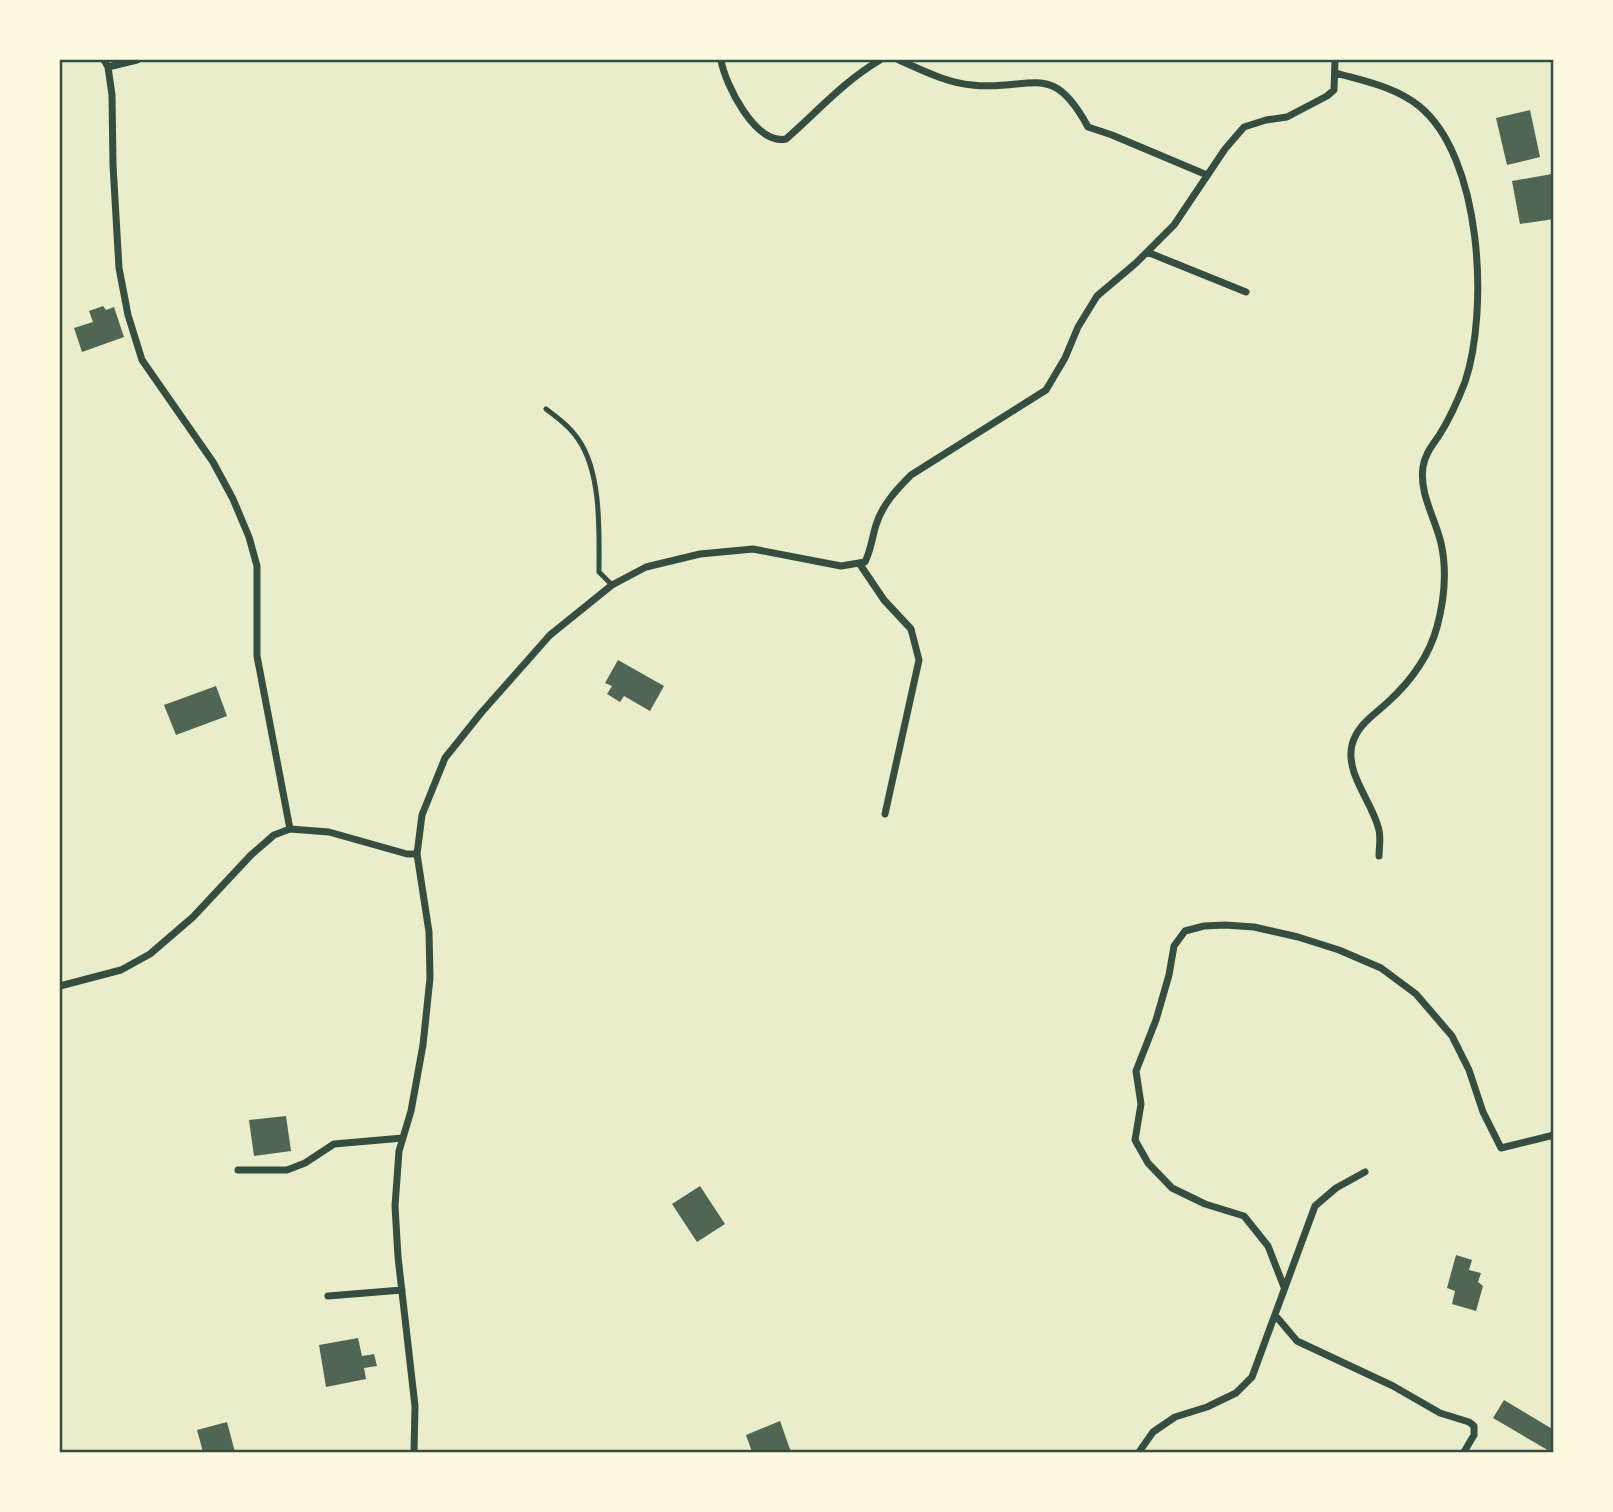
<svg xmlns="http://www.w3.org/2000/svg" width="1613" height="1512" viewBox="0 0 1613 1512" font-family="Spectral,serif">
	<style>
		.building { fill: #4f6655 }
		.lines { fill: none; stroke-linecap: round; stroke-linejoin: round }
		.service { stroke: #344e41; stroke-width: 5 }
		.minor { stroke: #344e41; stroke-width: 7 }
		.neatline { fill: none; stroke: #344e41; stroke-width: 2.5 }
	</style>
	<rect width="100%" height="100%" fill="#e9edc9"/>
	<path class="building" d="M1530,110L1540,157L1507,165L1496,118Z
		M1552,174L1554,219L1520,224L1512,181Z
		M103,306L106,310L114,307L124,337L82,352L74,328L93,322L89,311Z
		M618,660L664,686L650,711L624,696L620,702L607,694L612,686L605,683Z
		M216,686L227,716L176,735L164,705Z
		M286,1116L291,1151L254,1156L249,1120Z
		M700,1186L725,1224L697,1242L672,1204Z
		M1456,1255L1472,1260L1469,1270L1481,1273L1478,1282L1483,1286L1476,1311L1452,1304L1455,1291L1447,1288Z
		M358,1338L362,1356L374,1354L377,1366L364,1368L366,1379L326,1387L319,1345Z
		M1504,1400L1554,1430L1551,1452L1493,1418Z
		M780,1421L791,1452H752L746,1435Z
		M227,1422L235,1452H203L197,1430Z"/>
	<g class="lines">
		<path class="service" d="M546,409C558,418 570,427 578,439C602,473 599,533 599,572L612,585"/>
		<path class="minor" d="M104,60L108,67L112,95L113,165L119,268L128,315L142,360L213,462L233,499L249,537L257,566V656L290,829
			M721,60C725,84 755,145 786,139C817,112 844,81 880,60
			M899,60C922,70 947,83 972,85C1031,92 1051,58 1088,127L1112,135L1207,175
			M108,67L137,60
			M1336,73C1364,81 1396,87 1419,106C1482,157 1489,310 1465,382C1458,400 1450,418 1440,434C1433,445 1425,453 1423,467C1419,493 1435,518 1441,543C1447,570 1444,601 1437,627C1429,656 1410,682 1388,702C1374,715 1357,725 1352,745C1345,774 1373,803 1379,830C1381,838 1379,848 1379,856
			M1147,252L1246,292
			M859,563L884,600L911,629L919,660L885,814
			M60,986L121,970L150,954L193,917L251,855L274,835L290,829L329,832L407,854H417
			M238,1170H287L305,1163L334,1144L403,1138
			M1284,1287L1268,1246L1244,1216L1205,1204L1172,1188L1148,1163L1135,1140L1141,1104L1136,1071L1156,1020L1169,975L1174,946L1185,931L1204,926L1225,925L1254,927L1298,937L1339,950L1381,968L1416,994L1452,1036L1469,1070L1483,1112L1501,1148L1554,1135
			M328,1296L402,1290
			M1275,1315L1297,1341L1393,1386L1440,1413L1469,1422L1474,1426V1435L1464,1452
			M414,1452L415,1406L398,1257L395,1206L399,1151L411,1111L423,1045L430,978L429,932L417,854L422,815L445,758L481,713L550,635L612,585L646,567L700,554L753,549L841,566L865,562C871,550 872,538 876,525C882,505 897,489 911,475L1046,390L1065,358L1078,327L1097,296L1136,263L1174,225L1225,149L1244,127L1266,120L1287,117L1327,96L1334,90L1335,60
			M1139,1452L1153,1432L1175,1417L1207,1407L1236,1393L1252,1377L1315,1206L1336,1188L1365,1172"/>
	</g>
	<rect width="1613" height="1512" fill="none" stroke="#fefae0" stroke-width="122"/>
	<rect x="61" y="61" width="1491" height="1390" class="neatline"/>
</svg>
